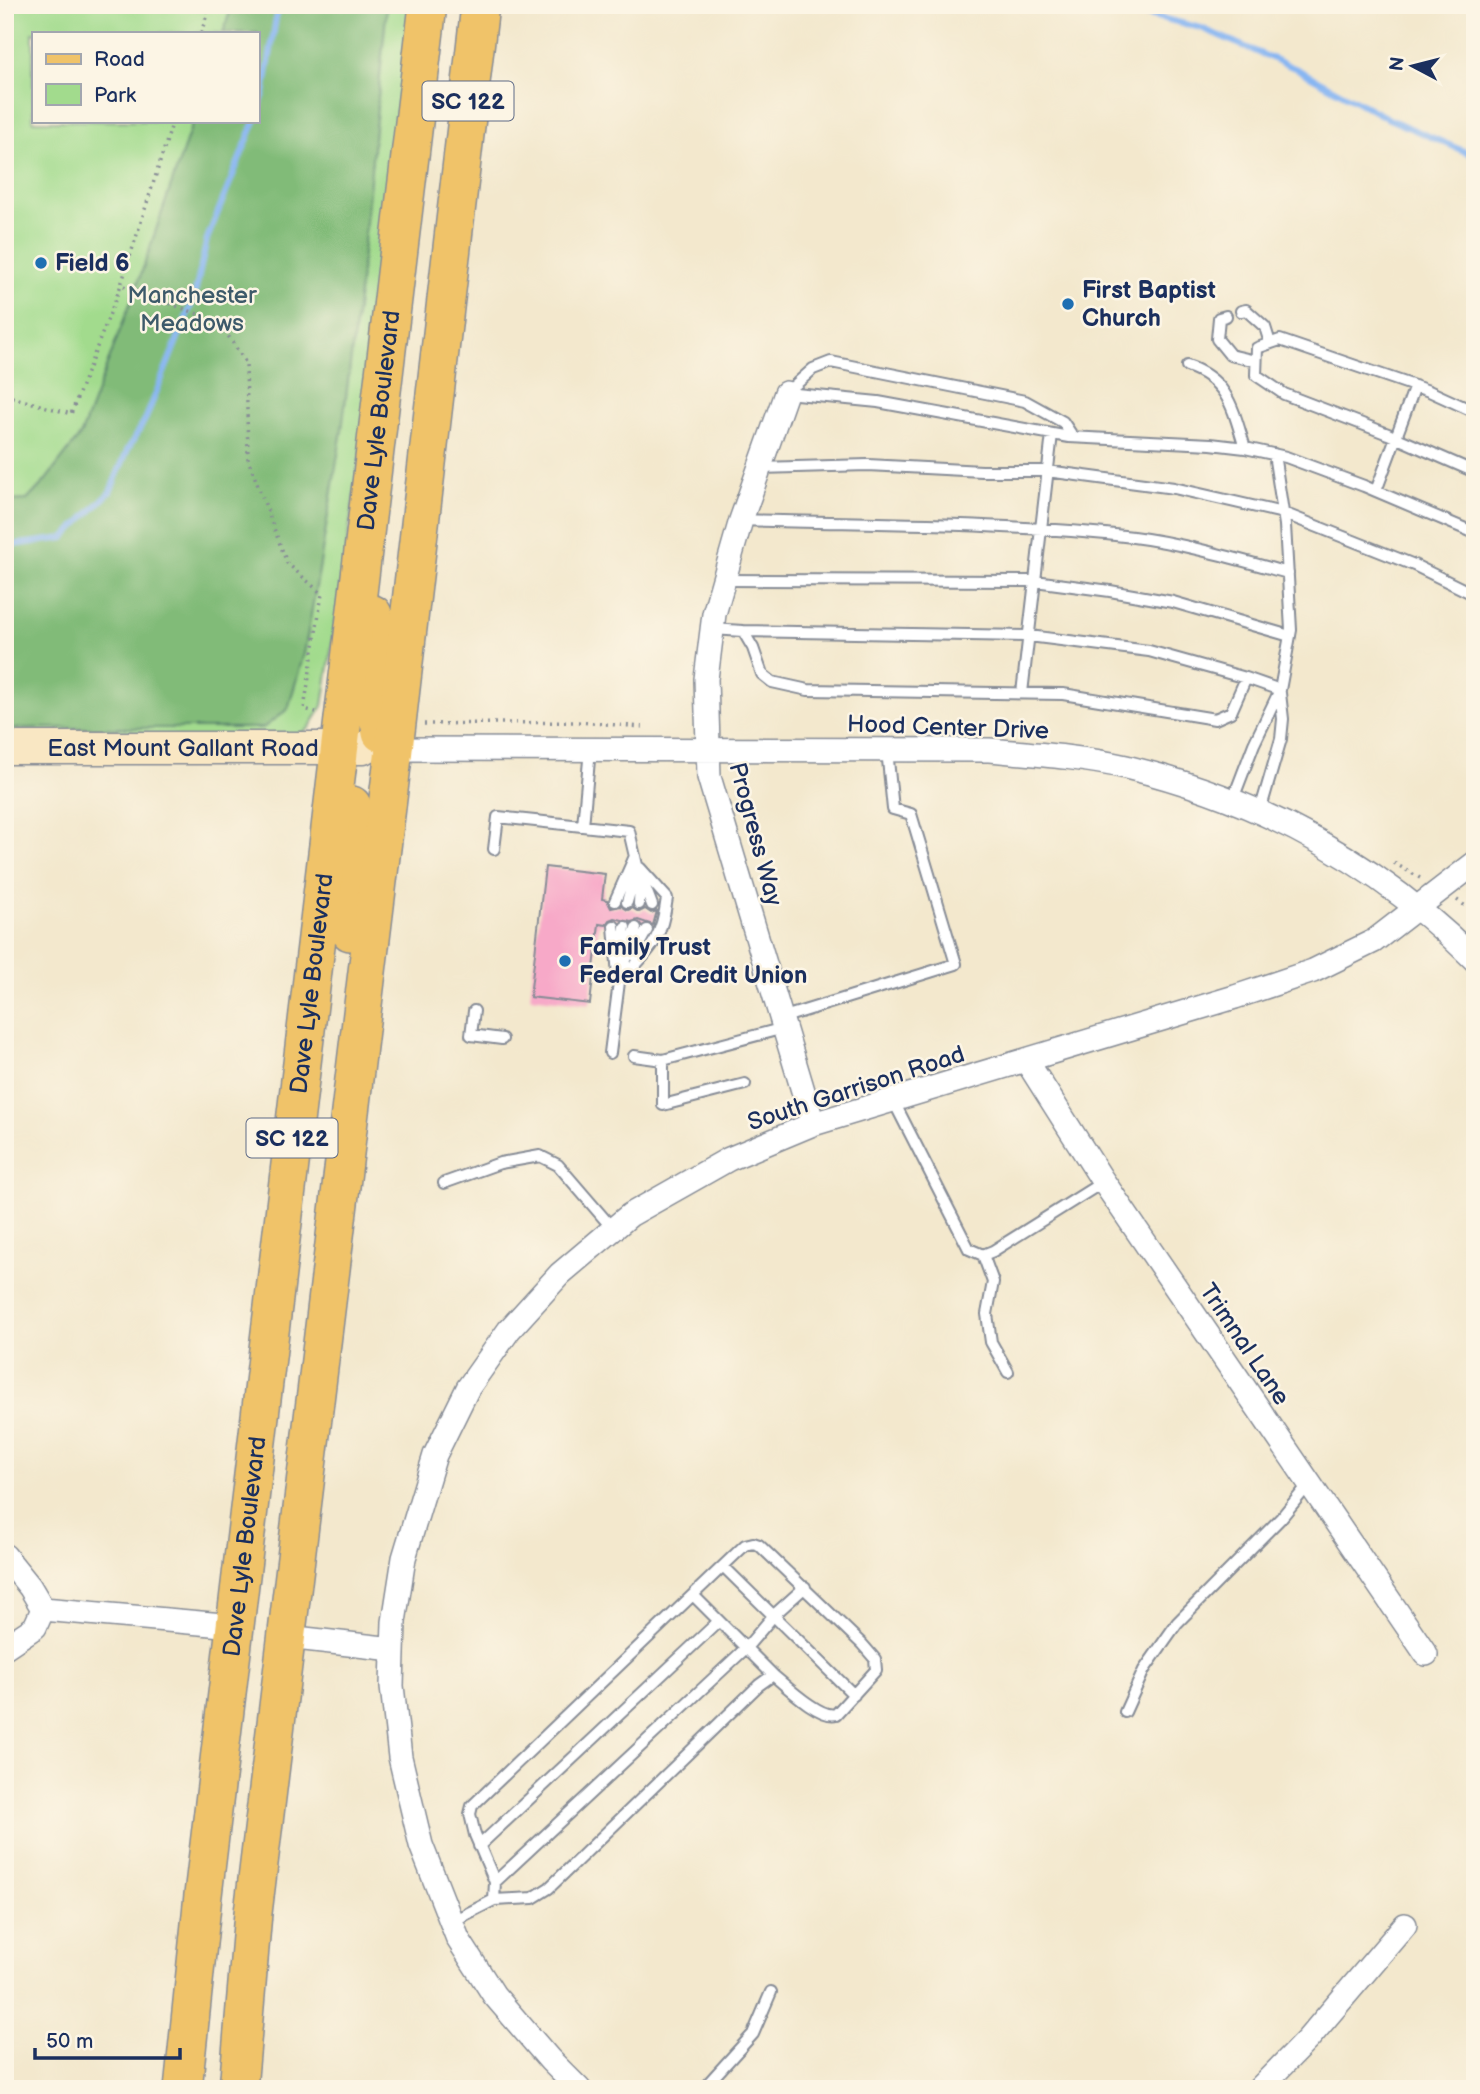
<svg xmlns="http://www.w3.org/2000/svg" width="1480" height="2094" viewBox="0 0 1480 2094" font-family="'Balsamiq Sans',sans-serif">
	<style>
		.green { fill: #a2db8d; stroke: #5e8576; stroke-width: 2; fill-rule: evenodd }
		.forest { fill: #81bb78; stroke: #4e756b; stroke-width: 2 }
		.lines { fill: none; stroke-linecap: round; stroke-linejoin: round }
		.stream { stroke: #87b6f2; stroke-width: 6 }
		.building { fill: #f7a9c8 }
		.lane-casing { stroke: #878c96; stroke-width: 14 }
		.street-casing { stroke: #878c96; stroke-width: 26 }
		.secondary-casing { stroke: #878c96; stroke-width: 35 }
		.primary-casing { stroke: #878c96; stroke-width: 40 }
		.path { stroke: #878c96; stroke-width: 3.5; stroke-dasharray: 2 5; stroke-linecap: butt }
		.lane { stroke: #fff; stroke-width: 10 }
		.street { stroke: #fff; stroke-width: 23 }
		.secondary { stroke: #f9e7c3; stroke-width: 32 }
		.primary { stroke: #f0c369; stroke-width: 37 }
		.poi-dot { fill: #1f6fb2; stroke: #fcf5e5; stroke-width: 2.5 }
		.labels { text-anchor: middle; stroke-width: 5; stroke-linejoin: round; paint-order: stroke }
		.shield { fill: #fcf5e5; stroke: #5e6a86; stroke-width: 2 }
		.shield-label { font-size: 23px; font-weight: bold; fill: #1b2f5e }
		.poi-label { font-size: 24px; font-weight: bold; fill: #1b2f5e; stroke: #fcf5e5; text-anchor: start }
		.park-label { font-size: 24px; fill: #3d5a6a; stroke: #fcf5e5 }
		.street-label { font-size: 24px; fill: #1b2f5e; stroke: #fcf5e5 }
	</style>
	<rect width="100%" height="100%" fill="#fcf5e5"/>
	<filter id="ink" filterUnits="userSpaceOnUse"><feTurbulence type="fractalNoise" baseFrequency=".0143" numOctaves="2"/><feDisplacementMap in="SourceGraphic" scale="14" xChannelSelector="R" yChannelSelector="G"/><feConvolveMatrix kernelMatrix="1 2 1 2 8 2 1 2 1" color-interpolation-filters="sRGB"/></filter>
	<filter id="wash" filterUnits="userSpaceOnUse"><feTurbulence type="fractalNoise" baseFrequency=".00686" numOctaves="4" result="noise"/><feDisplacementMap in="SourceGraphic" scale="28" xChannelSelector="R" yChannelSelector="G"/><feGaussianBlur stdDeviation="1.57" result="paint"/><feColorMatrix in="noise" values="0 0 0 0 0 0 0 0 0 0 0 0 0 0 0 0 0 1.4 0 .05"/><feComposite in="paint" operator="in"/></filter>
	<g filter="url(#wash)">
		<rect width="100%" height="100%" fill="#f3e8cd"/>
		<path class="green" d="M5,5H418L388,267L323,706L309,728L284,744L5,741ZM33,33H257V121H33Z"/>
		<path class="forest" d="M232,5H387L360,284L342,430L319,570L304,654L288,709L263,728H5V501L27,500L45,481L81,434L140,277L193,121H257V33H223Z"/>
		<g class="lines">
			<path class="stream" d="M1109,5L1201,28L1297,69L1389,119L1475,156
				M257,113L264,93L278,5
				M5,546L64,538L110,492L128,449L146,418L194,298L207,239L255,121"/>
		</g>
		<g id="blocks">
			<path class="building" d="M545,867L605,874L602,899L607,900L611,908L621,906L628,910L632,908L639,912L645,909L651,913L657,911L653,925L638,920L631,922L614,918L609,920L606,925L599,924L590,1004L530,997Z"/>
		</g>
	</g>
	<g filter="url(#ink)">
		<use href="#blocks" fill-opacity="0" stroke="#878c96" stroke-width="2"/>
		<g class="lines">
			<defs>
				<path id="lane" d="M1241,311L1246,310L1265,327L1270,343
					M1226,316L1219,318L1217,339L1230,355L1256,361
					M1187,366C1229,380 1233,410 1245,448
					M786,393L878,402L1069,437L1211,444L1245,448L1286,457L1364,486L1475,533
					M786,393L813,369L831,362L1025,401L1063,422L1073,437
					M1475,412L1429,391L1280,340L1257,348L1256,375L1284,394L1388,434L1475,472
					M760,468L868,465L982,471H1047L1174,488L1283,513L1414,565L1475,595
					M1376,491L1415,386
					M741,520C871,524 1003,522 1133,537C1182,543 1240,560 1288,573
					M724,580L1035,581L1110,591L1173,602L1290,636
					M712,629L743,631L753,648L762,674L772,682L808,690L1063,694L1215,719L1231,712L1246,678L1280,690
					M743,631L1029,636L1149,651L1246,678
					M1022,693L1052,434
					M1233,799L1254,744L1280,690L1291,630L1285,525L1274,454
					M1260,811L1281,739L1283,719L1280,693
					M583,826L590,749
					M494,849L498,817L629,831L640,878L639,904
					M642,879L652,905
					M615,901L635,856
					M627,902L636,871
					M614,926L618,976
					M633,955L647,930
					M621,959L625,927
					M619,982C649,950 661,944 667,898L640,868
					M474,1011L471,1035L502,1039
					M781,1018L956,964L911,814L893,809L887,750
					M610,1053L619,982L636,928
					M634,1056L663,1060L784,1028
					M663,1060V1105L745,1084
					M893,1100L969,1249L983,1255L993,1251L1103,1182
					M444,1183L500,1163L540,1156L558,1165L613,1229
					M983,1255L993,1282L987,1314L991,1342L1008,1372
					M724,1567L854,1695
					M693,1595L773,1675
					M1125,1712L1144,1670L1177,1623L1281,1518L1309,1484
					M479,1846L719,1621
					M495,1882L746,1648L774,1615L805,1587
					M451,1922L494,1900L495,1882L475,1835L470,1814L472,1806L745,1545L753,1543L759,1545L862,1644L875,1659L876,1670L836,1714C820,1719 786,1686 773,1675L759,1685L549,1888L533,1898L494,1900
					M703,2089L753,2034L771,1992"/>
				<path id="street" d="M786,393L741,520L714,614L706,679L709,777L813,1124
					M383,749L989,750C1035,754 1081,757 1126,767C1259,799 1378,863 1475,960
					M1026,1060L1101,1178L1426,1654
					M5,1556L30,1587L43,1609
					M43,1609L234,1626
					M287,1637L393,1649
					M5,1647L35,1627L43,1609
					M579,2089L550,2060L494,1995L458,1939L421,1845L400,1757L392,1686L394,1622L404,1558L435,1455L468,1388L509,1330L560,1274L630,1215L729,1159L813,1124L1235,997L1313,971L1374,941L1475,863
					M1259,2089L1308,2039L1405,1925"/>
				<g id="secondary">
					<path id="s1" d="M5,748H363"/>
				</g>
				<g id="primary">
					<path d="M373,614L375,699L381,733"/>
					<path d="M350,932L352,805"/>
					<path id="s2" d="M183,2089L203,1895L428,5"/>
					<path d="M238,2089L253,1913L394,749L480,5"/>
				</g>
			</defs>
			<use href="#lane" class="lane-casing"/>
			<use href="#street" class="street-casing"/>
			<use href="#secondary" class="secondary-casing"/>
			<use href="#primary" class="primary-casing"/>
			<path class="path" d="M201,33L210,5
				M173,121L121,285L219,322L246,363L248,459L287,563L322,594L304,709L316,712
				M5,395L71,414L121,285
				M424,724L578,722L644,727
				M1394,863L1420,878
				M1457,900L1475,913"/>
			<use href="#lane" class="lane"/>
			<use href="#street" class="street"/>
			<use href="#secondary" class="secondary"/>
			<use href="#primary" class="primary"/>
		</g>
	</g>
	<g class="poi-dot">
		<circle cx="41" cy="263" r="7"/>
		<circle cx="1068" cy="304" r="7"/>
		<circle cx="565" cy="961" r="7"/>
	</g>
	<g class="labels">
		<g class="shield">
			<rect x="422.5" y="81.5" width="91" height="39" rx="5"/>
			<rect x="246.5" y="1118.5" width="91" height="39" rx="5"/>
		</g>
		<g class="shield-label">
			<text x="468" y="109">SC 122</text>
			<text x="292" y="1146">SC 122</text>
		</g>
		<g class="poi-label">
			<text x="55" y="271">Field 6</text>
			<text x="1082" y="298">First Baptist<tspan x="1082" dy="28">Church</tspan></text>
			<text x="579" y="955">Family Trust<tspan x="579" dy="28">Federal Credit Union</tspan></text>
		</g>
		<g class="park-label">
			<text x="192" y="303">Manchester<tspan x="192" dy="28">Meadows</tspan></text>
		</g>
		<g class="street-label">
			<text dy="8" stroke="none"><textPath href="#s2" startOffset="1680">Dave Lyle Boulevard</textPath></text>
			<text transform="translate(948 727) rotate(2)" y="8">Hood Center Drive</text>
			<text dy="8" stroke="none"><textPath href="#s1" startOffset="178">East Mount Gallant Road</textPath></text>
			<text transform="translate(756 834) rotate(75)" y="8">Progress Way</text>
			<text dy="8" stroke="none"><textPath href="#s2" startOffset="1113">Dave Lyle Boulevard</textPath></text>
			<text transform="translate(856 1088) rotate(-18)" y="8">South Garrison Road</text>
			<text transform="translate(1245 1344) rotate(56)" y="8">Trimnal Lane</text>
			<text dy="8" stroke="none"><textPath href="#s2" startOffset="546">Dave Lyle Boulevard</textPath></text>
		</g>
	</g>
	<rect width="1480" height="2094" fill="none" stroke="#fcf5e5" stroke-width="28"/>
	<rect x="32" y="32" width="228" height="91" fill="#fcf5e5" stroke="#a2a6af" stroke-width="2"/>
	<rect x="46" y="54" width="35" height="10" fill="#f0c369" stroke="#a2a6af" stroke-width="2"/>
	<text x="94" y="66" font-size="21" fill="#1b2f5e">Road</text>
	<rect x="46" y="84" width="35" height="21" fill="#a2db8d" stroke="#a2a6af" stroke-width="2"/>
	<text x="94" y="102" font-size="21" fill="#1b2f5e">Park</text>
	<g transform="translate(1413 66) rotate(277)" stroke="#fcf5e5" stroke-width="5" paint-order="stroke">
	<path d="M0-5L12 26L0 18L-12 26Z" fill="#1b2f5e"/>
	<text y="-10" font-size="19" font-weight="bold" text-anchor="middle" fill="#1b2f5e">N</text>
	</g>
	<path d="M35 2048v10h145v-10" fill="none" stroke="#1b2f5e" stroke-width="3.5"/>
	<text x="46" y="2048" font-size="21" fill="#1b2f5e" stroke="#fcf5e5" stroke-width="5" paint-order="stroke">50 m</text>
</svg>
